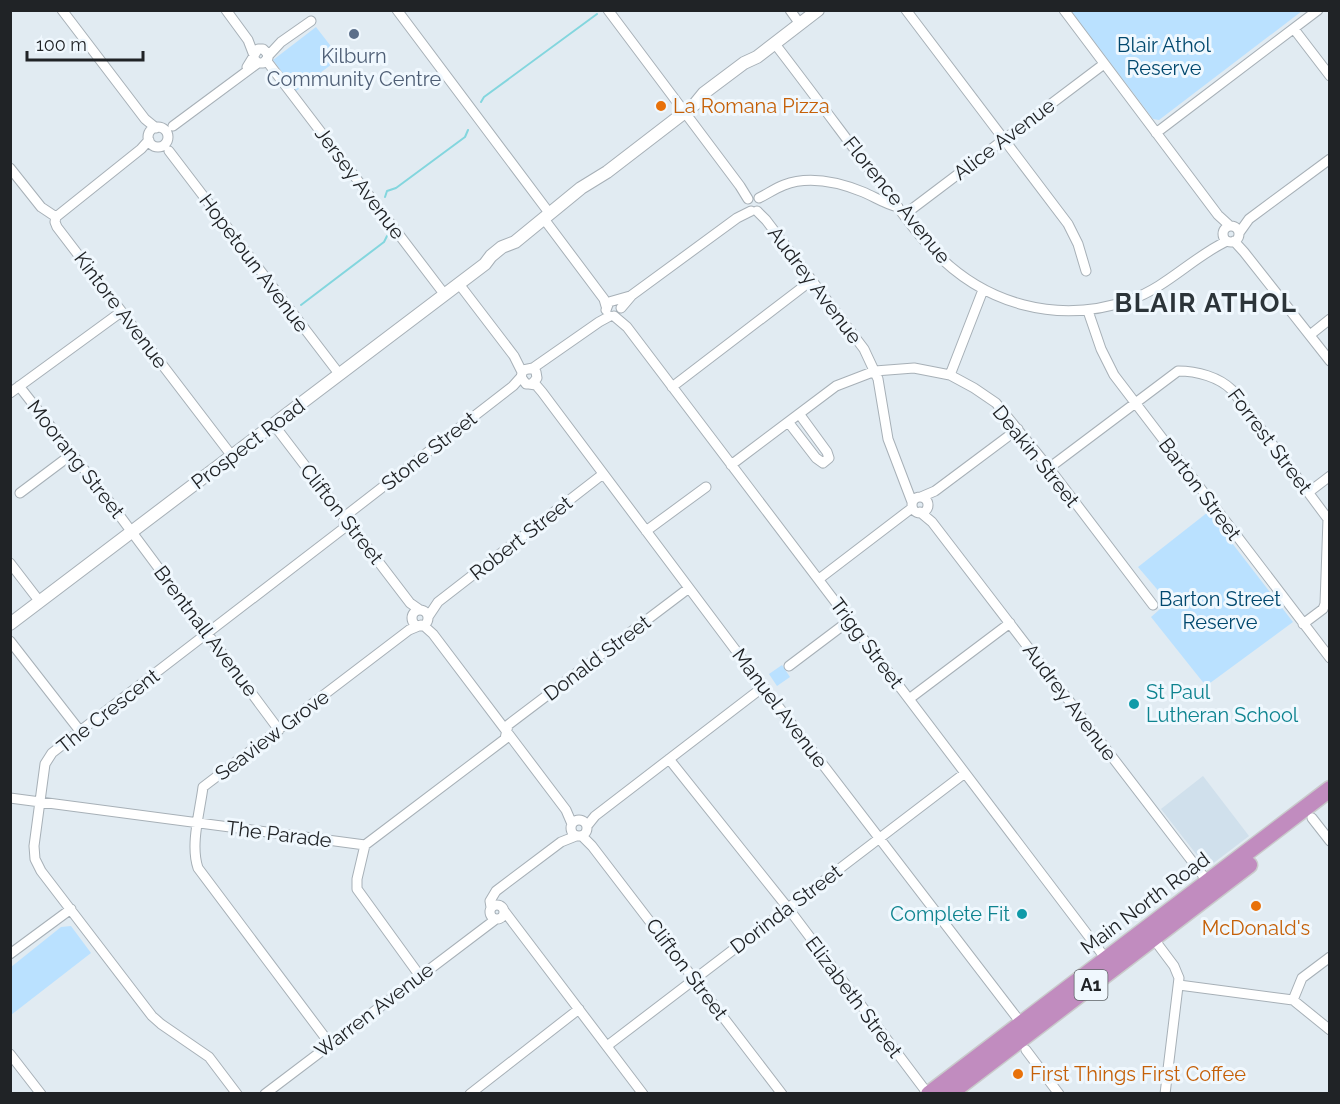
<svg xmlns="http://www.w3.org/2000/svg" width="1340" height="1104" viewBox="0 0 1340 1104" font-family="Raleway,sans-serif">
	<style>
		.built { fill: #d0e0ec }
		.green { fill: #bae1ff }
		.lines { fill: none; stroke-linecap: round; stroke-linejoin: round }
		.stream { stroke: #83d6de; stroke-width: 2 }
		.street-casing { stroke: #a7b0b7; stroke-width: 11 }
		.secondary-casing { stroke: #a7b0b7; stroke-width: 14 }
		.highway-casing { stroke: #c9cacb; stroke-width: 19 }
		.street { stroke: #fff; stroke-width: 9 }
		.secondary { stroke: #fff; stroke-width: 12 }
		.highway { stroke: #c18cbf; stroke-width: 16 }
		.service-dot { fill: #5c6f8a; stroke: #f0f8fe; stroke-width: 2 }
		.food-dot { fill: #e8710a; stroke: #f0f8fe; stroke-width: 2 }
		.culture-dot { fill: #0f9aa8; stroke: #f0f8fe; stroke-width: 2 }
		.labels { text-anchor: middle; stroke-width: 6; stroke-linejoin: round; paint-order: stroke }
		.shield { fill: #f0f8fe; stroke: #5e6367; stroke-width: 1.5 }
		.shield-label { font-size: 18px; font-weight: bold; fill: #202326 }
		.park-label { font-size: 20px; fill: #01486e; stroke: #f0f8fe }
		.service-label { font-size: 20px; fill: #4e5e75; stroke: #f0f8fe }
		.food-label { font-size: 20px; fill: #c56008; stroke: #f0f8fe; text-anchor: start }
		.street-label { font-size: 20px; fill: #202326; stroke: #f0f8fe }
		.culture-label { font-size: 20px; fill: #0d838f; stroke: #f0f8fe; text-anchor: start }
		.district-label { font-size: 26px; font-weight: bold; letter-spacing: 1.5px; fill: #2c3439; stroke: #f0f8fe }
	</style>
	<rect width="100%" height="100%" fill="#e1ebf2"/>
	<path class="built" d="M1203,776L1249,836L1207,868L1161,809Z"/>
	<path class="green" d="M1071,11H1302L1159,120L1153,119Z
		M316,27L340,58L296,91L273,60Z
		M1208,512L1293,622L1206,686L1151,617L1168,602L1138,567Z
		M782,665L790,677L777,686L769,674Z
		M71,926L91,953L11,1015V967L61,927Z"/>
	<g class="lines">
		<path class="stream" d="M481,102L484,97L597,14
			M385,197L387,191L396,188L465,137L468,130
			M301,305L384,242L387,236"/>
		<defs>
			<path id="street" d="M62,10L145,119L156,128
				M226,10L248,40L253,53
				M397,10L550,214
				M608,10L740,186L748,199
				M790,10L800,24
				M906,10L1068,224L1078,244L1086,271
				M1064,10L1218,215L1230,226
				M1294,29L1330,76
				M775,44C809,88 842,133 876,178C894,201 911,228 932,249C984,305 1058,325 1130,300C1167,287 1193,257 1227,241
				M268,56L281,42L311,21
				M266,60L445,295
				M247,67L258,49H263L267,53L268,58L263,63H258L253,58
				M173,126L258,63
				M148 137a10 10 0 1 1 20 0a10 10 0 1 1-20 0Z
				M1156,133L1318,10
				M169,151L340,375
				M10,168L41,207L56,217L55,222L57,227L232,456
				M759,198C767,194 776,188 784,185C810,175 838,182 863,192C875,197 885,204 898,207
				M757,211L766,220L864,349L878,379L888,439L912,502
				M904,215L1104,64
				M56,217L141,149L149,140
				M544,219L604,299L606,306
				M1223 234a8 8 0 1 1 16 0a8 8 0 1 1-16 0Z
				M1239,233L1249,219L1330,159
				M1234,241L1244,252L1330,361
				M459,284L514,356L522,372
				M621,308L632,295L737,218L751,211
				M606,310L609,302L630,296
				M1088,311L1101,349L1114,375L1330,658
				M614,316L627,327L1106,959
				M1310,335L1330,319
				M533,368L536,372L537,378L532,384H526L521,377L523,370L533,368L599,322L610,316
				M950,375L983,290
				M529,384L536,385L542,392L758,680L1021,1023
				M19,386L111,504L279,730
				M672,387L812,280
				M10,393L121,312
				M789,423L816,458L823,463L829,458L827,452L800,415
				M274,425L410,603L420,610
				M731,465L836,386L875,371L914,368L950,375L974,388L996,403L1049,468L1153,605
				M1049,468L1178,371C1197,371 1219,377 1232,390L1328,519L1325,604L1323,609L1303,624
				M1309,492L1330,476
				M20,493L72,454
				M921,497L935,491L1018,429
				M912 505a8 8 0 1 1 16 0a8 8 0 1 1-16 0Z
				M920,512L932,522L1208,882
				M646,531L706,487
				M10,563L40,602
				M819,579L912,508
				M412 618a8 8 0 1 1 16 0a8 8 0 1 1-16 0Z
				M428,617L438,602L603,474
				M423,625L433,634L566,810L572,824
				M10,641L80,731
				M789,666L850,620
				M909,699L1010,623
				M669,759L788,908L928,1094
				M10,798L365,845L505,739L508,725L689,588
				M1312,818L1330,841
				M571 828a8 8 0 1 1 16 0a8 8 0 1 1-16 0Z
				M587,826L595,816L763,687
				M582,836L592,846L782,1094
				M365,845L357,879V889L420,976
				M490 912a7 7 0 1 1 14 0a7 7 0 1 1-14 0Z
				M491,907L490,901L496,891L561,842L576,836
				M505,912L643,1094
				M1153,938L1174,966L1179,978L1165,1094
				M10,954L71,909
				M1179,985L1293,1000L1330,1030
				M1293,1000L1302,978L1330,957
				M330,1044L198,868C190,845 200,811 203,787L409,630L421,625
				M607,1046L965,773
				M1026,1050L1059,1094
				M10,1054L41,1094
				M237,1094L209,1057L161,1024L152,1016L41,871L35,859L34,846L45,764L52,753L80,731L344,528V517L513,386L521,377
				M265,1094L496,919
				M470,1094L579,1009"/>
			<path id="secondary" d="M10,624L485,264L491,256L502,247L515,242L581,188L607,172L685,112L695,104L704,93L744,63L757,57L818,10"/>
			<path id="highway" d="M929,1094L1330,789
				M949,1094L1249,865"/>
		</defs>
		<use href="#street" class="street-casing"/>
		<use href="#secondary" class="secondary-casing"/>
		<use href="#highway" class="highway-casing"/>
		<use href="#street" class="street"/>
		<use href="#secondary" class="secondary"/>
		<use href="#highway" class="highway"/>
	</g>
	<circle class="service-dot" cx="354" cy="34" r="6"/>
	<g class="food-dot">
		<circle cx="661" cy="106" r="6"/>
		<circle cx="1256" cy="906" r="6"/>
		<circle cx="1018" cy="1074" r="6"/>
	</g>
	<g class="culture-dot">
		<circle cx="1134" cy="704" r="6"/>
		<circle cx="1022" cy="914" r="6"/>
	</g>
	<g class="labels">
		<rect class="shield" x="1074.5" y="970" width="33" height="30" rx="4.5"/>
		<g class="shield-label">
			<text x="1091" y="991">A1</text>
		</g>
		<g class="park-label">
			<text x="1164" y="52">Blair Athol<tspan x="1164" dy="23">Reserve</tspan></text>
			<text x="1220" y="606">Barton Street<tspan x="1220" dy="23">Reserve</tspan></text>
		</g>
		<g class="service-label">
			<text x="354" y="63">Kilburn<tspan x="354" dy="23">Community Centre</tspan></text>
		</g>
		<g class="food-label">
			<text x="673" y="113">La Romana Pizza</text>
			<text x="1256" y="935" text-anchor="middle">McDonald's</text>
			<text x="1030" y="1081">First Things First Coffee</text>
		</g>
		<g class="street-label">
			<text transform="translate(1004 139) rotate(-37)" y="7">Alice Avenue</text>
			<text transform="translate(360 183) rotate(53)" y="7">Jersey Avenue</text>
			<text transform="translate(897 200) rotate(51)" y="7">Florence Avenue</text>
			<text transform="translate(254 263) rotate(53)" y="7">Hopetoun Avenue</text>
			<text transform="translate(815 285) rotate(53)" y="7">Audrey Avenue</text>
			<text transform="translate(121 310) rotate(53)" y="7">Kintore Avenue</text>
			<text transform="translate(1270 441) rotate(53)" y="7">Forrest Street</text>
			<text transform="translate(248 444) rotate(-37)" y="7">Prospect Road</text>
			<text transform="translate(429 451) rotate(-38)" y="7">Stone Street</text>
			<text transform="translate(1036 456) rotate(51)" y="7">Deakin Street</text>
			<text transform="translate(76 459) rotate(52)" y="7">Moorang Street</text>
			<text transform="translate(1200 489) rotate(53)" y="7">Barton Street</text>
			<text transform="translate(342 514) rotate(52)" y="7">Clifton Street</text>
			<text transform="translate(521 538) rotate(-38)" y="7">Robert Street</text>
			<text transform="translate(206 631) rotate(53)" y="7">Brentnall Avenue</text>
			<text transform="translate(867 643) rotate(53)" y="7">Trigg Street</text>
			<text transform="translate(597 658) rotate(-37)" y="7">Donald Street</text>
			<text transform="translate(1070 702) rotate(53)" y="7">Audrey Avenue</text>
			<text transform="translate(780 708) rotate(53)" y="7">Manuel Avenue</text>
			<text transform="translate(108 711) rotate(-38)" y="7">The Crescent</text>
			<text transform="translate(272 735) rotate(-37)" y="7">Seaview Grove</text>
			<text transform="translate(279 834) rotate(7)" y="7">The Parade</text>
			<text transform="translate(1145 903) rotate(-37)" y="7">Main North Road</text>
			<text transform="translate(786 909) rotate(-37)" y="7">Dorinda Street</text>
			<text transform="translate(687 969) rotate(53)" y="7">Clifton Street</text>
			<text transform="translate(854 997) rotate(53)" y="7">Elizabeth Street</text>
			<text transform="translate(374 1010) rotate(-37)" y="7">Warren Avenue</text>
		</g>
		<g class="culture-label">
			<text x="1146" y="699">St Paul<tspan x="1146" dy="23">Lutheran School</tspan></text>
			<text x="1010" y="921" text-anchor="end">Complete Fit</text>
		</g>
		<g class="district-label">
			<text x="1206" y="312">BLAIR ATHOL</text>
		</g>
	</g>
	<rect width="1340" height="1104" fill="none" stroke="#202326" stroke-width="24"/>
	<path d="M27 51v9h116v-9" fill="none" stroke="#202326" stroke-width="3"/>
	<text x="36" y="51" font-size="18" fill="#202326" stroke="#f0f8fe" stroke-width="4.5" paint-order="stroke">100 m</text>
</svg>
